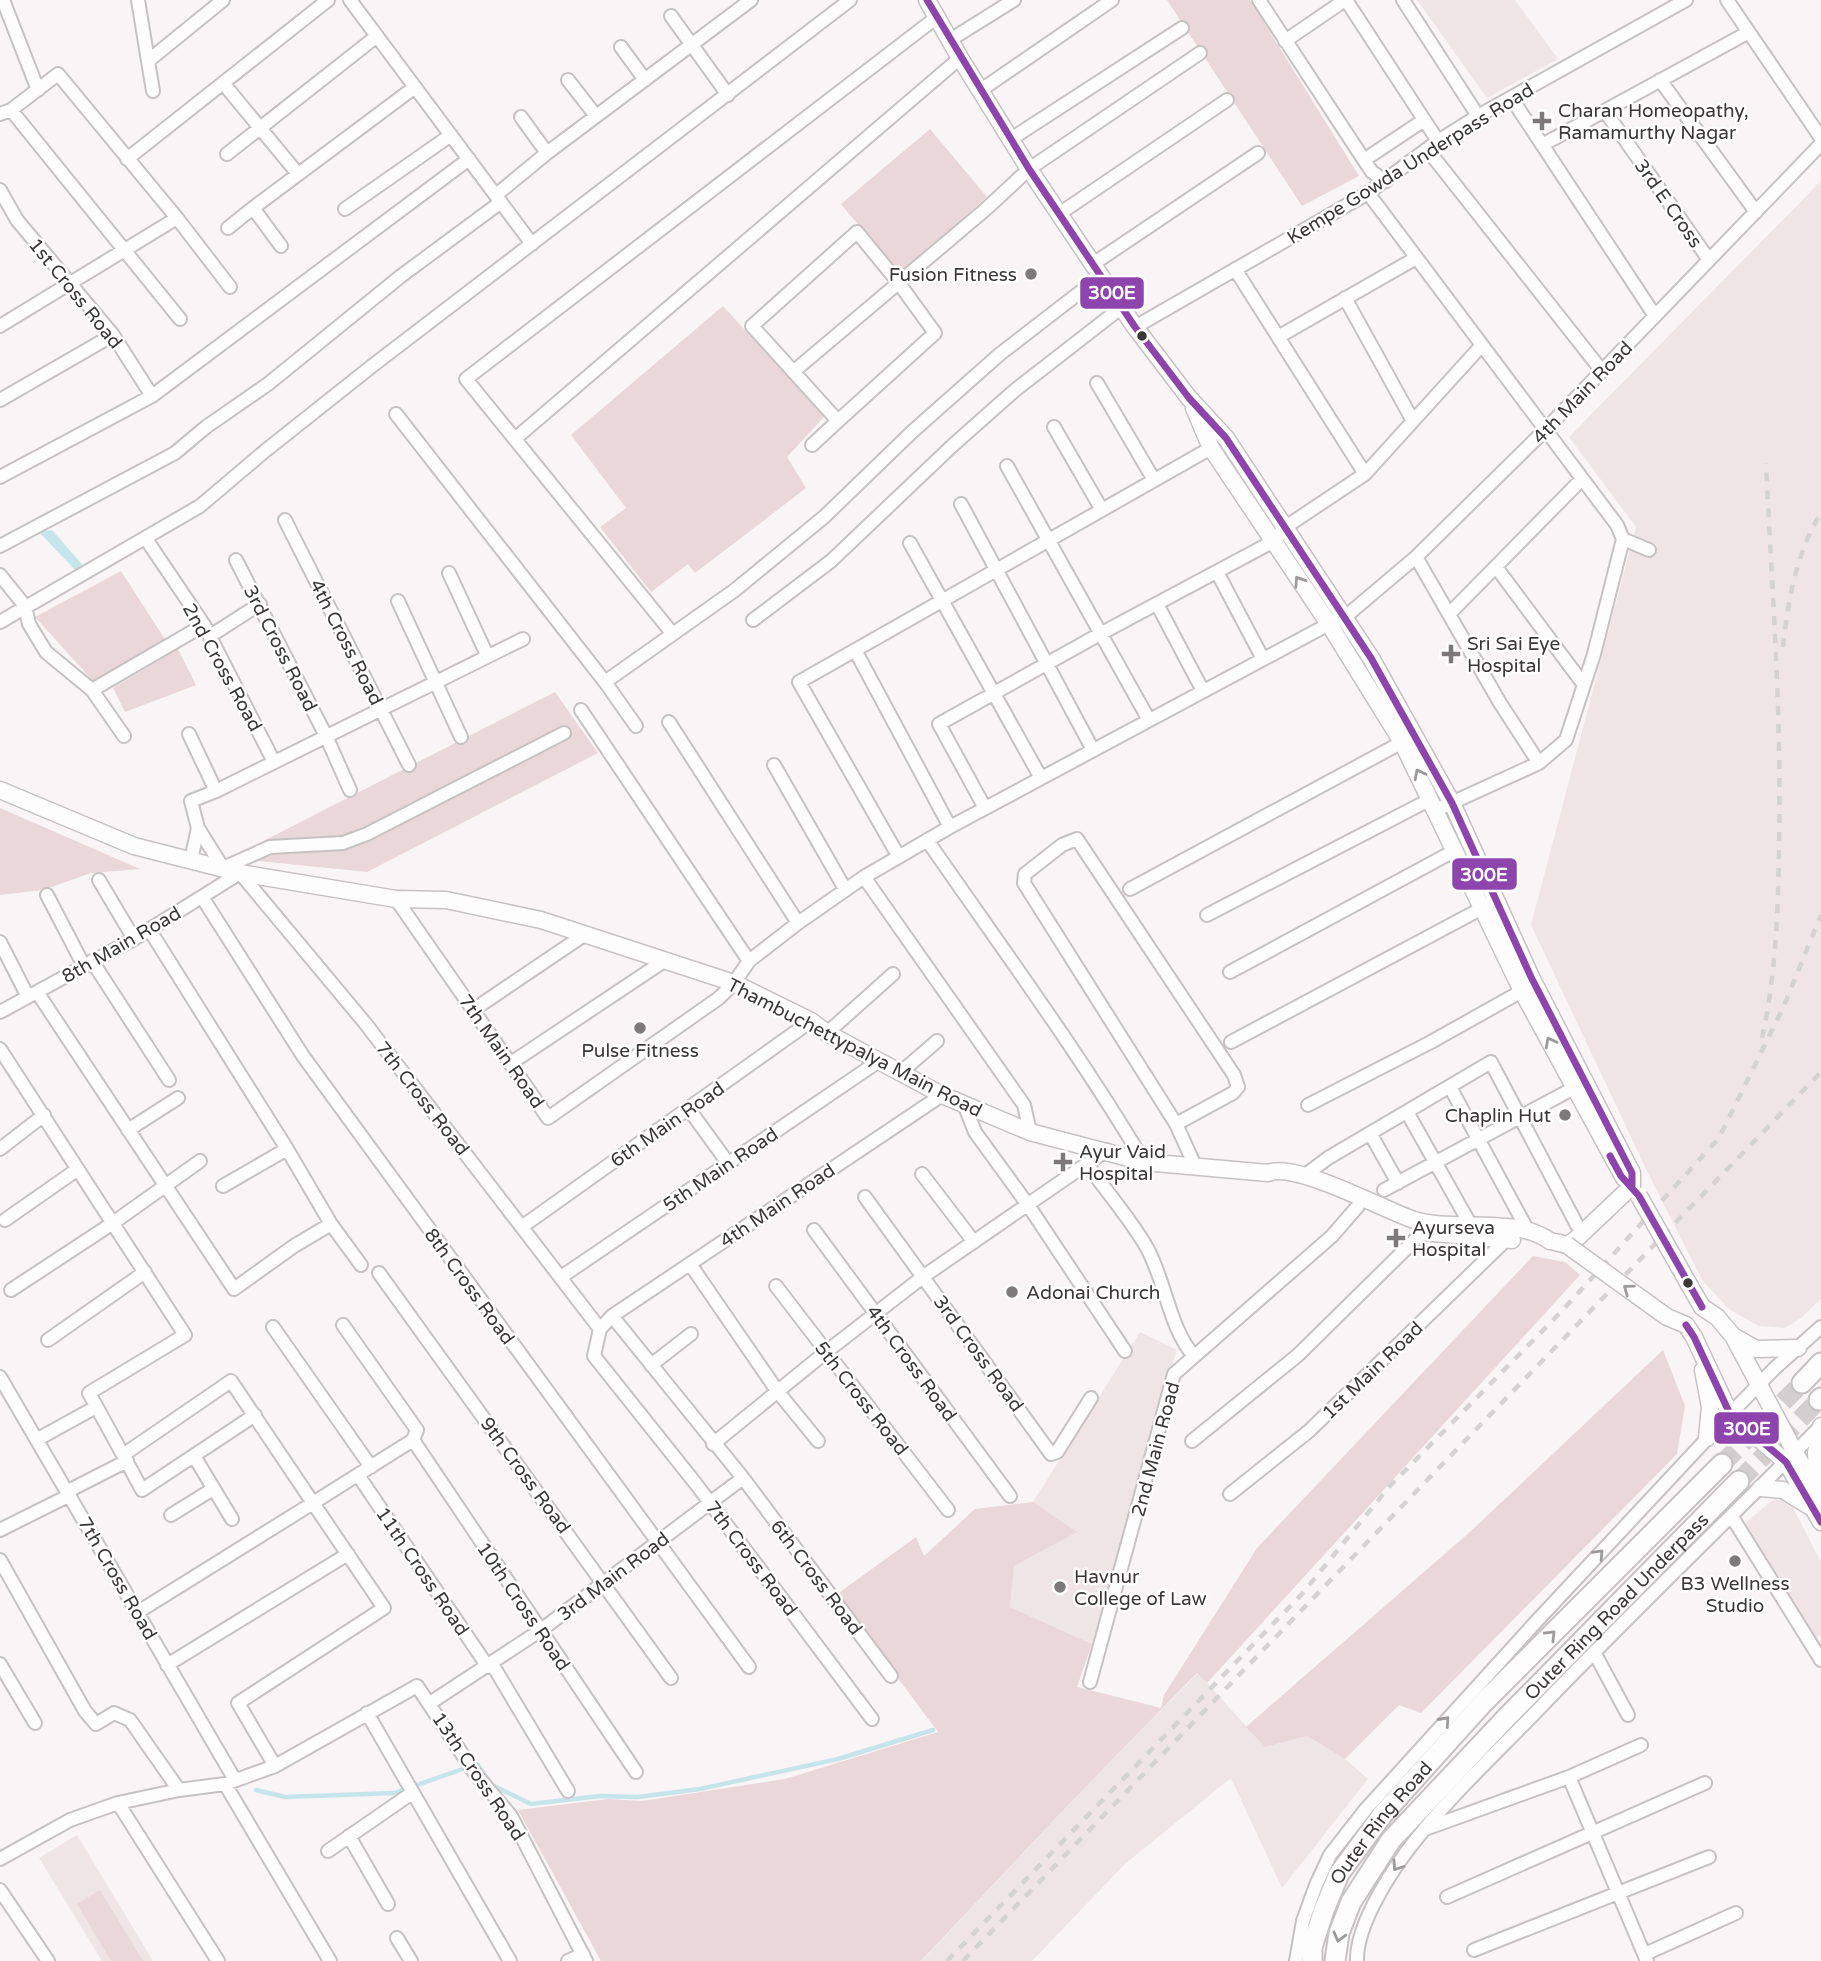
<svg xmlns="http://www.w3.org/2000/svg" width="1821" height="1961" viewBox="0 0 1821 1961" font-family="'Varela Round',sans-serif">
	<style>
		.built { fill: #efe5e6 }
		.green { fill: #ead7da }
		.water { fill: #c6e5eb }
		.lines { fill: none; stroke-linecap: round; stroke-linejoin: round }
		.stream { stroke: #c6e5eb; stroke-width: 4.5 }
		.highway-tunnel { stroke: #d3cecf; stroke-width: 19; stroke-dasharray: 19 10; stroke-linecap: butt }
		.minor-casing { stroke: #c6c2c3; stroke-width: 16 }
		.major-casing { stroke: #c6c2c3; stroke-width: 19 }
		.highway-casing { stroke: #c6c2c3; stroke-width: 23 }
		.minor { stroke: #fefdfe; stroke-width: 12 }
		.major { stroke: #fefdfe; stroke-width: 16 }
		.highway { stroke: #fefdfe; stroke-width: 19 }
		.rail { stroke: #d4d2d2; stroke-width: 4.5; stroke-dasharray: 9 9; stroke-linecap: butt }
		.major-bridge-casing { stroke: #c6c2c3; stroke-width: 19; stroke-linecap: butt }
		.major-bridge { stroke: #fefdfe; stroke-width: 16 }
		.bus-1-casing { stroke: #fff; stroke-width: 12 }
		.bus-1 { stroke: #8e44ad; stroke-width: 7 }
		.oneway { stroke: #9c9a9a }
		.poi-dot { fill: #7d797a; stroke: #fff; stroke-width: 2.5 }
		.bus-dot { fill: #3a3737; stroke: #fff; stroke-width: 2.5 }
		.labels { text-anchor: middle; stroke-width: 5; stroke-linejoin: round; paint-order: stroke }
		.poi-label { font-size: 19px; fill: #3a3737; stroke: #fff; text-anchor: start }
		.street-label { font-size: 19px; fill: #3a3737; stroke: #fff }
		.line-badge { stroke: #fff; stroke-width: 2.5 }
		.badge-label { font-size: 19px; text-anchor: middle; font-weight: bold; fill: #fff }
	</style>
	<rect width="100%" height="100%" fill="#f9f4f5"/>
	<path class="built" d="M1417,0H1515L1558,59L1487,98Z
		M1821,181V1299L1801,1318L1785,1328L1759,1326L1730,1310L1702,1280L1647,1171L1531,925L1636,527L1569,437Z
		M1140,1332L1177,1350L1092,1644L1010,1607L1014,1566L1076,1532L1033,1502Z
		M1774,1499L1789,1500L1821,1562V1635L1813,1640L1743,1525Z
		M1198,1673L1265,1747L1307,1736L1345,1759L1368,1779L1282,1888L1231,1778L1126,1863L1032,1961H922L1070,1803Z
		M77,1835L153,1961H102L39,1858Z"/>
	<path class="green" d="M1167,0H1250L1359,176L1302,206Z
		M930,129L987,197L899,274L841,204Z
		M723,306L824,417L787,457L806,488L695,573L688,564L651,592L600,527L626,508L571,435Z
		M121,571L166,641L94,682L35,617Z
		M178,649L196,685L125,712L113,688Z
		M555,692L598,753L367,872L230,858Z
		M0,808L140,869L91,873L43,890L0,895Z
		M1533,1256L1565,1262L1580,1275L1207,1683L1197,1673L1070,1803L921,1961H601L518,1810L608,1799L642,1801L785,1779L938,1732L836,1595L916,1537L924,1556L975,1509L1033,1502L1077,1532L1014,1566L1010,1607L1092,1644L1077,1687L1161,1708L1164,1695L1257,1548Z
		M1663,1350L1685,1406L1677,1454L1421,1713L1399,1705L1345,1759L1307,1736L1265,1747L1246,1727L1471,1531Z
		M100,1890L143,1961H111L77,1904Z"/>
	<path class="water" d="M52,530L86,569L78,573L39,532Z"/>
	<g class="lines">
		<path class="stream" d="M256,1790L285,1797L394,1793L477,1764L492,1785L531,1804L600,1796L638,1797L700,1789L838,1759L933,1730"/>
		<path class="highway-tunnel" d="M1722,1464L1802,1383
			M1739,1481L1819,1400"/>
		<defs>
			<path id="minor" d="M3,0L38,90
				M138,0L148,61L223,0
				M350,0L532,244
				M1259,0L1364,160L1372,172L1386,181
				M1346,0L1438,141
				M1403,0L1478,116
				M1727,0L1821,138
				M671,16L728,95
				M950,40L1014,0
				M1285,41L1345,0
				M621,47L645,80
				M148,61L153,91
				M568,80L596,116
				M1660,80L1756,212
				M223,83L298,174
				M981,90L1112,0
				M1512,99L1655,316
				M11,110L180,319
				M1605,111L1709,260
				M0,114L11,110L58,74L177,218L230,287
				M521,117L547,153
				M1011,139L1182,28
				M1542,145L1749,32
				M1427,149L1602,371
				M227,154L377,36
				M127,159L328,0
				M1364,160L1424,120
				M0,190L17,220L113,335L152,396
				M1368,193L1617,525L1623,539L1594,654L1566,740L1539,763L1436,810
				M496,195L547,153L751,0
				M253,208L415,87
				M345,209L451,135
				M1059,214L1227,100
				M228,228L253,208L281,246
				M1093,264L1258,153
				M1235,269L1365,474
				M1345,298L1413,421
				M0,326L177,218
				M1135,327L1368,193L1438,141L1478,116L1686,0
				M1278,337L1416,258
				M793,372L986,209L1029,169L1200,53
				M1097,383L1154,480
				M0,400L113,335
				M396,414L605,682L636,726
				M1054,427L1102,510
				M516,438L960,58
				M812,445L838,421L752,326L857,232L898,282L935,333L838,421
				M1007,466L1149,720
				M0,477L152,396L469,159
				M961,504L1093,750
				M285,520L409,765
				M146,539L204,625L274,762
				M1623,539L1649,550
				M910,543L1041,778
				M0,546L175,453L206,427L268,384L401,276L501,202
				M1416,557L1500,703L1539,763
				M236,560L326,736L350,790
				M1496,567L1584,685
				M1217,572L1263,659
				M449,573L487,655
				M0,575L25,606L29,624L46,652L92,690L204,625
				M398,601L461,737
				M1157,604L1203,691
				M1449,614L1582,479
				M753,620L831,561L952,446L1014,391L1122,307
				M0,622L200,506L265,451L372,366L850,0
				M672,633L466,379L937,17
				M210,636L260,604
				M523,639L216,791L191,801L198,828L223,868L270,847L343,843L367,834L564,733
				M855,650L950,827
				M605,682L735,590L824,517L913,431L1000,354L1101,276
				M92,690L124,736
				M581,710L749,961
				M669,722L798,923
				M189,734L216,791
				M774,765L845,889
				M985,808L939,724L1100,634L1274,541L1284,528L1365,474L1482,345
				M1077,839L1234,1075L1238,1087L1233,1093L1176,1124L1024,883L1025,874L1062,845Z
				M927,840C1001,947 1078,1051 1144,1162
				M899,857L799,682L1211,448
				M191,860L198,828
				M864,877L1024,1105L1030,1132
				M99,880L134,939
				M1130,889L1410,738
				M47,895L84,966
				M202,897L303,1056L749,1667
				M396,899L548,1118L719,998L734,983L749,961L798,923L864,877L950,827L1329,624L1345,617L1416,557L1545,430L1821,144
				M1207,915L1431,799
				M149,929L287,1149L331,1224L361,1265
				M0,942L28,997
				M92,961L169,1080
				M1230,972L1454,851
				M37,992L234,1289L294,1246L331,1224
				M473,1010L584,935
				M0,1012L134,939L240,873L365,1023L600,1329L612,1316L942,1095
				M827,1033L893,974
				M1231,1042L1490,904
				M0,1049L185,1335L89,1393L123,1455
				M511,1063L664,961
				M1493,1066L1578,1227
				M900,1073L937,1041
				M1450,1087L1528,1231
				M964,1104L975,1132L1028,1205L1125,1351
				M1308,1105L1431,1042L1522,991
				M688,1108L728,1163
				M1407,1112L1470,1224
				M1176,1124L1196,1168
				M128,1130L178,1098
				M1370,1133L1398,1183
				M0,1149L44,1115
				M1087,1164C1105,1190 1132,1221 1147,1248C1165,1280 1170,1330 1194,1356
				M922,1174L974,1242
				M1304,1176L1328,1158L1491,1062
				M223,1186L287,1149
				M1384,1190L1574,1088
				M865,1197L1051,1454L1057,1452L1091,1398
				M5,1220L78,1169
				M523,1226L811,1021
				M814,1230L1010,1496
				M690,1264L778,1392L818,1441
				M379,1273L671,1678
				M561,1277L879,1061
				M776,1286L948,1510
				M11,1290L113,1223L200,1161
				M612,1316L743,1478L891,1676
				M273,1327L371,1467
				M600,1329L594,1356L696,1484L872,1719
				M48,1340L145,1272
				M651,1365L691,1334
				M0,1377L235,1780
				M255,1415L142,1490L123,1455L231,1381L313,1503L413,1440L417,1430L343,1325
				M38,1439L96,1407
				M413,1440L636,1772
				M1192,1441L1298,1355L1423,1232
				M713,1444L826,1352L924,1276L1107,1150
				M194,1456L232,1519
				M358,1475L488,1667
				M68,1491L127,1461
				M1230,1494L1309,1431L1507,1239
				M171,1515L213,1489
				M1732,1517L1821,1660
				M0,1530L70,1495
				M0,1560L85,1711L96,1724L114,1713L130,1720L179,1790
				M138,1612L313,1503L384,1608L238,1703L275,1766
				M1594,1652L1628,1715
				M0,1664L35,1723
				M492,1664L568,1791
				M167,1665L348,1554
				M1090,1682L1174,1374L1332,1236L1358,1206
				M430,1703L541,1630L743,1478
				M367,1713L510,1961
				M1569,1777L1647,1961
				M225,1784L330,1961
				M118,1803L218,1961
				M1425,1829L1569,1777L1641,1745
				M349,1836L388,1904
				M328,1851L412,1793
				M0,1859L70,1820L118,1803L179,1790L225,1784L275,1766L417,1686L474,1772L511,1816L586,1961
				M0,1890L48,1961
				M1447,1897L1705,1783
				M397,1938L411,1961
				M1474,1950L1709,1857
				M1645,1954L1736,1913
				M568,1961L583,1954
				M1296,1961L1303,1921L1316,1885L1330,1855L1366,1809L1534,1624L1730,1414L1775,1368L1821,1327
				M1357,1961C1356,1927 1387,1878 1407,1851C1444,1802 1490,1759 1533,1715C1627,1617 1725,1523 1821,1426"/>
			<path id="major" d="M927,0L960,58L1029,169L1135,327L1189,398L1226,438L1371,658L1452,803L1531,977L1632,1173V1186
				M1194,408L1211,448L1329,624L1402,742L1522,991L1624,1178
				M0,790L134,846L240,873L396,899L446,900L541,920L734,983L811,1021L827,1033L942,1095L1030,1132L1144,1162L1268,1173C1295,1161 1384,1210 1414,1220C1453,1232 1517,1216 1550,1241
				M1423,1232L1512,1240
				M1555,1242L1567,1245L1574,1241L1632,1186
				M1691,1288L1702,1307L1717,1317L1733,1336L1821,1501
				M1686,1325L1694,1337L1730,1414L1786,1462L1821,1522
				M1733,1336L1756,1349L1798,1348
				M1703,1370L1710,1407L1707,1438
				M1761,1488L1783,1490L1809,1506
				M1818,1490L1816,1453L1821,1426"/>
			<g id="highway">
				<path d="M1802,1383L1821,1363"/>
				<path d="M1819,1400L1821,1398"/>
				<path id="s1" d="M1312,1961V1947L1324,1910L1339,1874L1383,1814L1483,1703L1722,1464"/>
				<path id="s2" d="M1335,1961L1339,1933L1351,1902L1391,1840L1507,1717L1739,1481"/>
			</g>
		</defs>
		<use href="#minor" class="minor-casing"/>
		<use href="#major" class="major-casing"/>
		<use href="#highway" class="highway-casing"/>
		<use href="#minor" class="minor"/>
		<use href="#major" class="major"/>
		<use href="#highway" class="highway"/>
		<path class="rail" d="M1783,647C1788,601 1796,553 1821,513
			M1762,1038C1776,975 1778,911 1779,847C1782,719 1772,591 1766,463
			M947,1961L1302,1594L1389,1487L1559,1314L1719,1138L1783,1008L1821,915
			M963,1961L1821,1072"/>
		<defs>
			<path id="major-bridge" d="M1639,1196L1691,1288
				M1567,1245L1667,1317L1686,1325"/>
		</defs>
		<use href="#major-bridge" class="major-bridge-casing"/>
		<use href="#major-bridge" class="major-bridge"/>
		<defs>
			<path id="bus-1" d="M927,0L1029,169L1135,327L1189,398L1226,438L1371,658L1452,803L1531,977L1632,1173V1186
				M1610,1156L1621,1176L1639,1196L1702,1307
				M1686,1325L1694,1337L1730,1414L1786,1462L1821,1522"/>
		</defs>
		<use href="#bus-1" class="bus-1-casing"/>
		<use href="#bus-1" class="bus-1"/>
	</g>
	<defs><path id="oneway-chevron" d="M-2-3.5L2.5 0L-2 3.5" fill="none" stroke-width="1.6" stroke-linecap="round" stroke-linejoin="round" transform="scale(1.75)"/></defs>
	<g class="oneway">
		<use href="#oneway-chevron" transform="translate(1299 581) rotate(-123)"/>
		<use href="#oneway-chevron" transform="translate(1419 774) rotate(-117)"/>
		<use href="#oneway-chevron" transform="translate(1550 1042) rotate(-118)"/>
		<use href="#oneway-chevron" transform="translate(1628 1289) rotate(-144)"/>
		<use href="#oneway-chevron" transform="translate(1599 1554) rotate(-47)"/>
		<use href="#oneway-chevron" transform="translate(1551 1635) rotate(-45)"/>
		<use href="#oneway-chevron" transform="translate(1445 1721) rotate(-48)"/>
		<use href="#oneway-chevron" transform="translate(1397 1866) rotate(124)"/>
		<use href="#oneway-chevron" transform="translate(1339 1937) rotate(105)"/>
	</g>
	<g class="poi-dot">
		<path d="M1538.5 110.5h7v7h7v7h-7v7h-7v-7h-7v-7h7z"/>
		<circle cx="1031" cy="274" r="7"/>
		<path d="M1447.5 643.5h7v7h7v7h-7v7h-7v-7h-7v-7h7z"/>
		<circle cx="640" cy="1028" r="7"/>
		<circle cx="1565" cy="1115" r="7"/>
		<path d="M1059.5 1151.5h7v7h7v7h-7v7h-7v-7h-7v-7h7z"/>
		<path d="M1392.5 1227.5h7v7h7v7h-7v7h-7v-7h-7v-7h7z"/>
		<circle cx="1012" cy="1292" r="7"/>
		<circle cx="1735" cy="1561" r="7"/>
		<circle cx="1060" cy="1587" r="7"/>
	</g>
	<g class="bus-dot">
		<circle cx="1142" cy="336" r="6"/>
		<circle cx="1688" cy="1283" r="6"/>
	</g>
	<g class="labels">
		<g class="poi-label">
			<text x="1558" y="117">Charan Homeopathy,<tspan x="1558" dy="22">Ramamurthy Nagar</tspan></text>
			<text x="1017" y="281" text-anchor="end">Fusion Fitness</text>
			<text x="1467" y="650">Sri Sai Eye<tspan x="1467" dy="22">Hospital</tspan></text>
			<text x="640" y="1057" text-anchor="middle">Pulse Fitness</text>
			<text x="1551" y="1122" text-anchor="end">Chaplin Hut</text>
			<text x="1079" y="1158">Ayur Vaid<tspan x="1079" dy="22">Hospital</tspan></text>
			<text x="1412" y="1234">Ayurseva<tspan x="1412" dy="22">Hospital</tspan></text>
			<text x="1026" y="1299">Adonai Church</text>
			<text x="1074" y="1583">Havnur<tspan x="1074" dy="22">College of Law</tspan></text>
			<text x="1735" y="1590" text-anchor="middle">B3 Wellness<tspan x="1735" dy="22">Studio</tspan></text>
		</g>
		<g class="street-label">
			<text transform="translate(1410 163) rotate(-32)" y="7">Kempe Gowda Underpass Road</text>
			<text transform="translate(1669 203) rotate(55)" y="7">3rd E Cross</text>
			<text transform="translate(76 293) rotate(51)" y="7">1st Cross Road</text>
			<text transform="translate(1582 392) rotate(-46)" y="7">4th Main Road</text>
			<text transform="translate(347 642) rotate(63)" y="7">4th Cross Road</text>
			<text transform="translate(281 648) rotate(63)" y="7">3rd Cross Road</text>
			<text transform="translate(223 667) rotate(61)" y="7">2nd Cross Road</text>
			<text transform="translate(121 944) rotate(-30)" y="7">8th Main Road</text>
			<text transform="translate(855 1047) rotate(27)" y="7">Thambuchettypalya Main Road</text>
			<text transform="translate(502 1051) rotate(55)" y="7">7th Main Road</text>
			<text transform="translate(423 1098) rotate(52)" y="7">7th Cross Road</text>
			<text transform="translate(667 1124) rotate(-35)" y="7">6th Main Road</text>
			<text transform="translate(720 1169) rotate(-34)" y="7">5th Main Road</text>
			<text transform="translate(777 1205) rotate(-34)" y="7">4th Main Road</text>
			<text transform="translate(470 1286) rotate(54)" y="7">8th Cross Road</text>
			<text transform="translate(979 1353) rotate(54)" y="7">3rd Cross Road</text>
			<text transform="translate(912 1363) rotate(54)" y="7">4th Cross Road</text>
			<text transform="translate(1372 1370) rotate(-44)" y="7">1st Main Road</text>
			<text transform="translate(862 1398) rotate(52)" y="7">5th Cross Road</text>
			<text transform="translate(1155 1449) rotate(-75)" y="7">2nd Main Road</text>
			<text transform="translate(526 1475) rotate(54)" y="7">9th Cross Road</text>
			<text transform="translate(752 1558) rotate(53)" y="7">7th Cross Road</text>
			<text transform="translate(423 1571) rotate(56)" y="7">11th Cross Road</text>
			<text transform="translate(613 1576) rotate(-37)" y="7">3rd Main Road</text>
			<text transform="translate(817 1577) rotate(53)" y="7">6th Cross Road</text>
			<text transform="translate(118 1578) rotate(60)" y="7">7th Cross Road</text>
			<text transform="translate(524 1606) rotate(56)" y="7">10th Cross Road</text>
			<text dy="7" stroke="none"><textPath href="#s2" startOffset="460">Outer Ring Road Underpass</textPath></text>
			<text transform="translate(479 1776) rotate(56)" y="7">13th Cross Road</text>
			<text dy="7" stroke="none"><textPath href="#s1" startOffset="158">Outer Ring Road</textPath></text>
		</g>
	</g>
	<g class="line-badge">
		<rect x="1079" y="276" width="66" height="34" rx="7" fill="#8e44ad"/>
		<rect x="1451" y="857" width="67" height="34" rx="7" fill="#8e44ad"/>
		<rect x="1713" y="1411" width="67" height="34" rx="7" fill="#8e44ad"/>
	</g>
	<g class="badge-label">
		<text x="1112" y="299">300E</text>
		<text x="1484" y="881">300E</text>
		<text x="1747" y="1435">300E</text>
	</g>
</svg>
